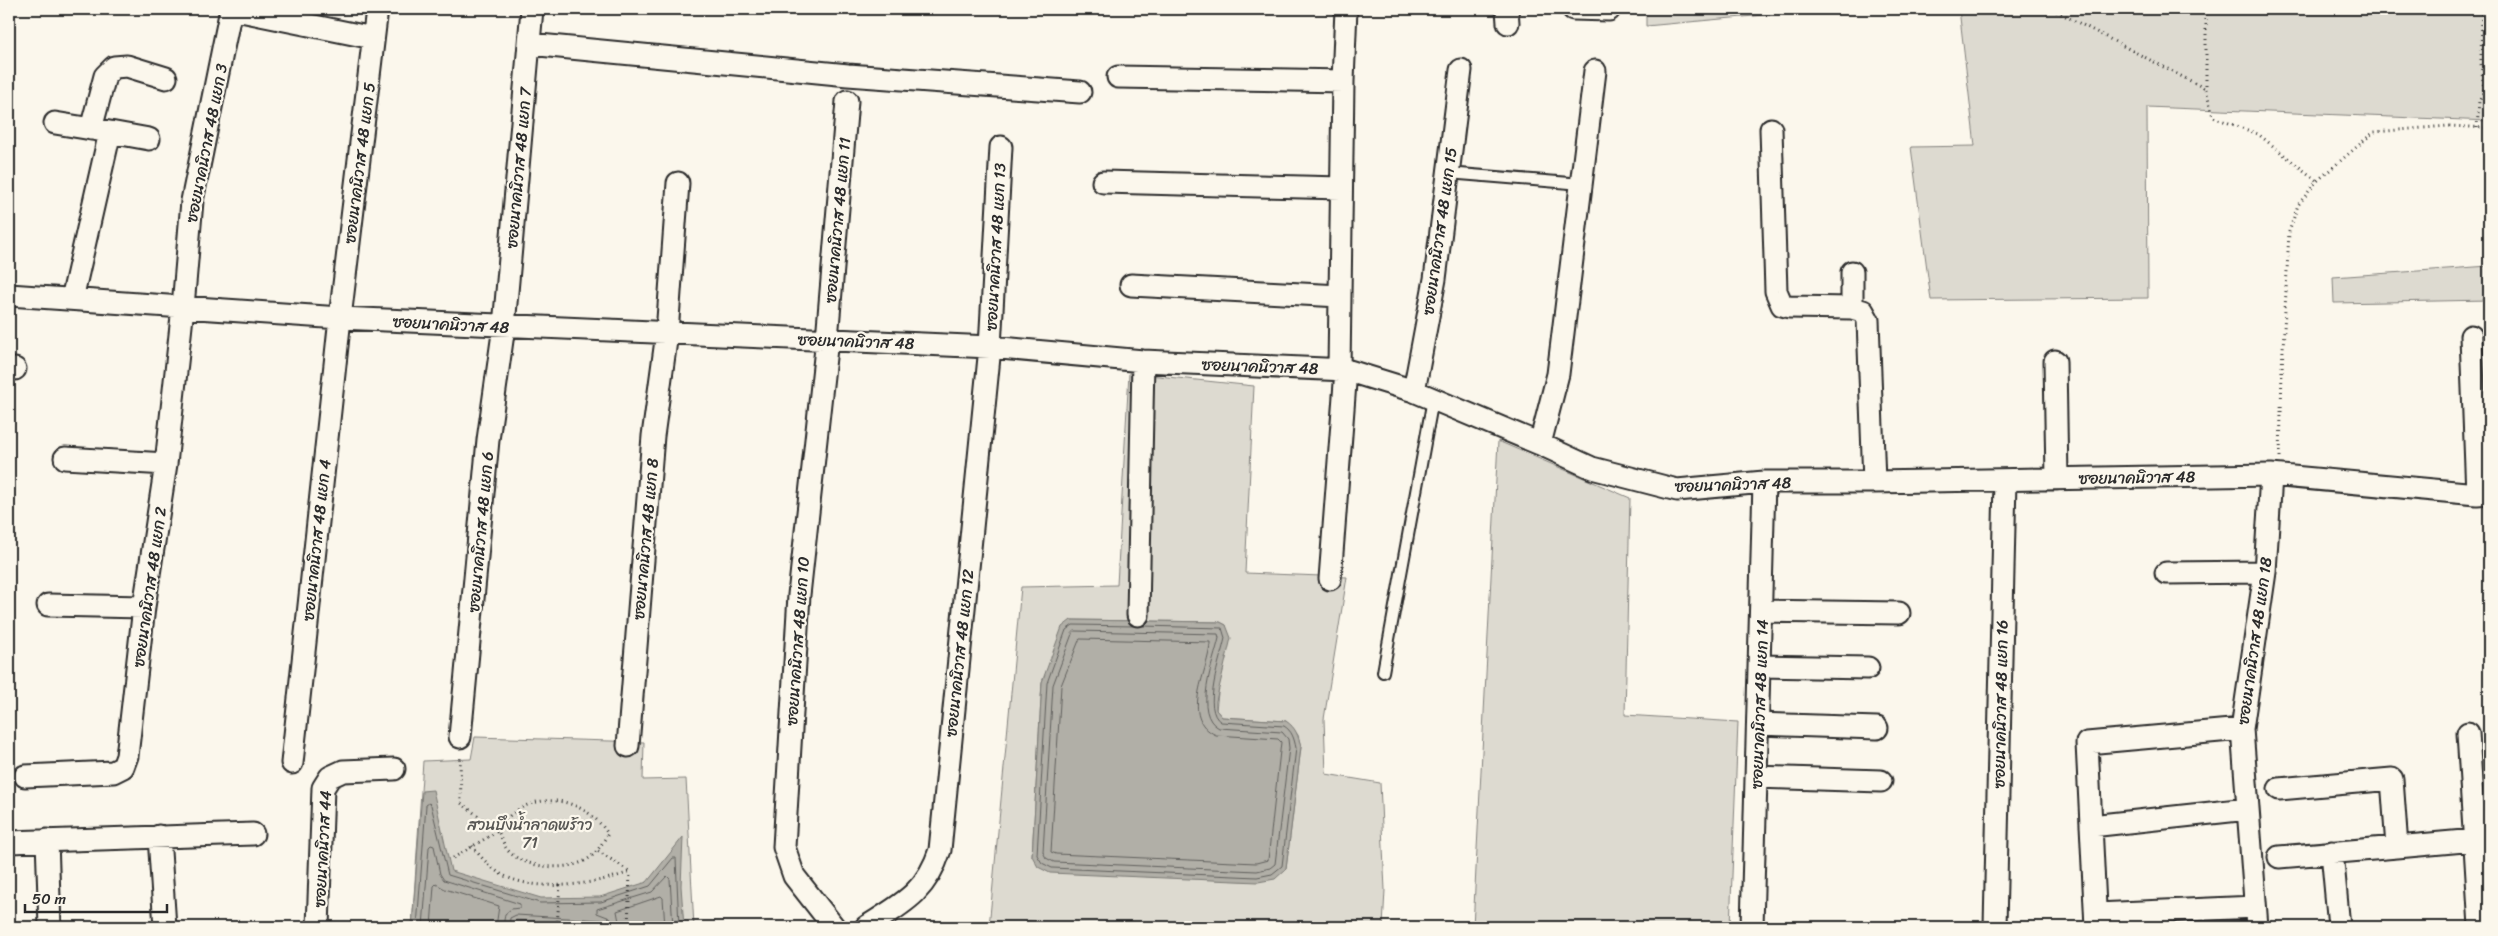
<svg xmlns="http://www.w3.org/2000/svg" width="2498" height="936" viewBox="0 0 2498 936" font-family="Sriracha,'Playpen Sans Thai',sans-serif">
	<style>
		.green { fill: #dddad0; stroke: #84827e; fill-rule: evenodd }
		.water { fill: #b1afa7; stroke: #7b7a75 }
		.lines { fill: none; stroke-linecap: round; stroke-linejoin: round }
		.shore { stroke: #61605d; stroke-width: 1 }
		.lane-casing { stroke: #2b2b2b; stroke-width: 14 }
		.street-casing { stroke: #2b2b2b; stroke-width: 25 }
		.path { stroke: #2b2b2b; stroke-width: 3; stroke-dasharray: 1 4; stroke-linecap: butt }
		.lane { stroke: #fbf7ec; stroke-width: 10 }
		.street { stroke: #fbf7ec; stroke-width: 21 }
		.labels { text-anchor: middle; stroke-width: 4.5; stroke-linejoin: round; paint-order: stroke }
		.street-label { font-size: 16px; fill: #2b2b2b; stroke: #fbf7ec }
		.park-label { font-size: 16px; fill: #585754; stroke: #fbf7ec }
	</style>
	<rect width="100%" height="100%" fill="#fbf7ec"/>
	<filter id="ink" filterUnits="userSpaceOnUse"><feTurbulence type="fractalNoise" baseFrequency=".02" numOctaves="2"/><feDisplacementMap in="SourceGraphic" scale="10" xChannelSelector="R" yChannelSelector="G"/><feConvolveMatrix kernelMatrix="1 2 1 2 8 2 1 2 1" color-interpolation-filters="sRGB"/></filter>
	<g filter="url(#ink)">
		<path class="green" d="M1646,9H1829L1646,26Z
			M1959,9H2489V121L2147,107L2148,298L1931,300L1911,147L1975,146Z
			M2489,266V300L2334,303L2333,277Z
			M1129,373L1254,386L1245,573L1347,577L1324,719L1326,774L1380,783L1385,890L1383,927H1272L1217,922L1213,927H1116L1028,921L1019,927H989L1021,587L1117,585ZM1071,620L1220,622L1226,625L1216,710L1222,717L1286,721L1298,735L1301,747L1286,869L1032,856L1042,682Z
			M1498,441L1630,498L1625,715L1738,722L1730,927H1473Z
			M475,737L644,742L643,780L686,779L694,927H412L423,761L471,759Z"/>
		<path class="water" d="M1071,620L1220,622L1226,625L1231,638L1216,701V710L1222,717L1286,721C1296,728 1298,735 1301,747L1286,869L1275,879L1258,882L1050,873L1038,867L1032,856L1042,682L1062,627Z
			M433,790L451,871L541,898L600,897L647,882L683,837L681,886L684,927H602L601,925L515,920L514,927H412L422,791Z
			M1028,921L1115,926L1116,927H1019Z"/>
		<g class="lines">
			<path class="shore" d="M1134,626L1073,625L1066,630L1047,683L1037,855L1042,863L1052,868L1257,877L1272,874L1282,866L1296,748C1294,738 1292,731 1284,726L1221,722C1201,710 1221,658 1225,638L1222,628L1142,626
				M1075,631L1218,634L1219,638C1214,661 1192,714 1219,728L1282,732L1288,739L1289,748L1275,864L1270,868L1257,871L1054,862L1046,858L1043,852L1053,685L1072,634Z
				M1080,639L1210,642C1210,669 1178,718 1216,735L1278,739L1281,742L1268,860L1256,863L1056,854L1051,852L1061,686Z
				M417,927L426,805L429,803L431,805L448,875L540,903L601,902L650,886L673,858H676L679,927
				M423,927L429,847L431,845L434,846L440,874L444,880L520,904V908L511,909L505,914L503,927
				M431,927L434,886L436,884L445,889L499,906L496,927
				M509,927L510,918L516,915L601,920L606,922V927
				M613,927L610,918L597,913V909L652,892L667,876L670,879L673,927
				M620,927L617,911L661,896L663,898L665,927"/>
			<defs>
				<path id="lane" d="M1448,173L1582,184
					M1383,672L1433,399"/>
				<path id="street" d="M1507,9L1508,23
					M1573,9L1609,10
					M529,44L848,75L1080,92
					M1118,77L1343,81
					M55,123L110,132L72,299
					M91,129L105,76L114,67L127,66L166,78
					M1771,129L1776,291L1782,305L1789,307L1852,308L1863,311L1868,320L1874,482
					M110,132L149,139
					M1103,182L1341,188
					M1852,272V308
					M1131,285L1340,296
					M9,295L340,318L990,347L1143,361L1346,370L1414,391L1540,444L1592,468L1677,490L1764,482H1874L2271,475L2477,494L2489,493
					M2471,336L2477,494
					M2055,361L2057,479
					M9,369H15
					M1339,369L1343,81L1346,9
					M1414,391L1435,279L1461,70
					M1540,444L1558,374L1595,71
					M65,458L166,464
					M2166,573L2265,572
					M1330,579L1346,370
					M48,605L144,607
					M1762,611L1899,613
					M1138,615L1143,361
					M1761,666L1868,668
					M1758,724L1877,728
					M2468,733L2480,927
					M460,737L488,440L504,326L532,9
					M628,746L653,436L667,333L678,183
					M292,763L340,318L377,9
					M25,776L113,772L123,767L127,756L144,607L166,464L183,307L192,201L231,9L373,38
					M1756,777L1881,781
					M2279,789L2392,779L2397,847L2475,840
					M2091,826L2248,809
					M159,836L165,927
					M47,840L50,927
					M9,842L253,834
					M2332,852L2339,927
					M2279,857L2397,847
					M2096,914L2255,907
					M318,927L323,788L330,777L343,771L394,769
					M834,927L794,876L784,847L799,595L827,339L847,101
					M866,927C902,904 926,893 940,850L990,347L1001,147
					M1752,927L1764,482
					M1995,927L2005,480
					M2096,927L2087,743L2242,729
					M2257,927L2242,729L2265,572L2271,475"/>
			</defs>
			<use href="#lane" class="lane-casing"/>
			<use href="#street" class="street-casing"/>
			<path class="path" d="M2052,9L2206,89
				M2206,9V89L2213,117L2258,134L2317,181
				M2482,9L2481,63L2484,90
				M2477,128L2479,101L2484,90H2489
				M2280,457L2282,369L2289,232L2298,205L2317,181L2374,132L2448,126L2489,128
				M472,846C482,858 493,872 509,878C544,892 596,884 630,872
				M598,851L629,871
				M453,858L498,831C501,836 503,843 506,848C520,868 562,871 582,862C595,857 601,845 608,834C588,802 546,789 513,813C507,817 503,825 498,831L461,803L460,755
				M557,926L560,885
				M518,927V924L571,927
				M628,927L630,872"/>
			<use href="#lane" class="lane"/>
			<use href="#street" class="street"/>
		</g>
	</g>
	<g class="labels">
		<g class="street-label">
			<text transform="translate(206 143) rotate(-79)" y="6">ซอยนาคนิวาส 48 แยก 3</text>
			<text transform="translate(359 163) rotate(-83)" y="6">ซอยนาคนิวาส 48 แยก 5</text>
			<text transform="translate(518 168) rotate(-85)" y="6">ซอยนาคนิวาส 48 แยก 7</text>
			<text transform="translate(837 220) rotate(-85)" y="6">ซอยนาคนิวาส 48 แยก 11</text>
			<text transform="translate(1439 231) rotate(-82)" y="6">ซอยนาคนิวาส 48 แยก 15</text>
			<text transform="translate(995 247) rotate(-87)" y="6">ซอยนาคนิวาส 48 แยก 13</text>
			<text transform="translate(451 324) rotate(3)" y="6">ซอยนาคนิวาส 48</text>
			<text transform="translate(856 341) rotate(2)" y="6">ซอยนาคนิวาส 48</text>
			<text transform="translate(1260 366) rotate(2)" y="6">ซอยนาคนิวาส 48</text>
			<text transform="translate(2137 477) rotate(-1)" y="6">ซอยนาคนิวาส 48</text>
			<text transform="translate(1733 484) rotate(-2)" y="6">ซอยนาคนิวาส 48</text>
			<text transform="translate(480 532) rotate(-85)" y="6">ซอยนาคนิวาส 48 แยก 6</text>
			<text transform="translate(645 539) rotate(-85)" y="6">ซอยนาคนิวาส 48 แยก 8</text>
			<text transform="translate(316 540) rotate(-84)" y="6">ซอยนาคนิวาส 48 แยก 4</text>
			<text transform="translate(149 587) rotate(-82)" y="6">ซอยนาคนิวาส 48 แยก 2</text>
			<text transform="translate(797 641) rotate(-86)" y="6">ซอยนาคนิวาส 48 แยก 10</text>
			<text transform="translate(2254 641) rotate(-82)" y="6">ซอยนาคนิวาส 48 แยก 18</text>
			<text transform="translate(959 653) rotate(-84)" y="6">ซอยนาคนิวาส 48 แยก 12</text>
			<text transform="translate(1759 704) rotate(-88)" y="6">ซอยนาคนิวาส 48 แยก 14</text>
			<text transform="translate(2000 704) rotate(-89)" y="6">ซอยนาคนิวาส 48 แยก 16</text>
			<text transform="translate(322 849) rotate(-87)" y="6">ซอยนาคนิวาส 44</text>
		</g>
		<g class="park-label">
			<text x="530" y="830">สวนบึงน้ำลาดพร้าว<tspan x="530" dy="18">71</tspan></text>
		</g>
	</g>
	<rect width="2498" height="936" fill="none" stroke="#fbf7ec" stroke-width="30"/>
	<rect x="15" y="15" width="2468" height="906" fill="none" stroke="#2b2b2b" stroke-width="2" filter="url(#ink)"/>
	<path d="M25 904v8h142v-8" fill="none" stroke="#2b2b2b" stroke-width="2.5"/>
	<text x="32" y="904" font-size="15" fill="#2b2b2b" stroke="#fbf7ec" stroke-width="4" paint-order="stroke">50 m</text>
</svg>
